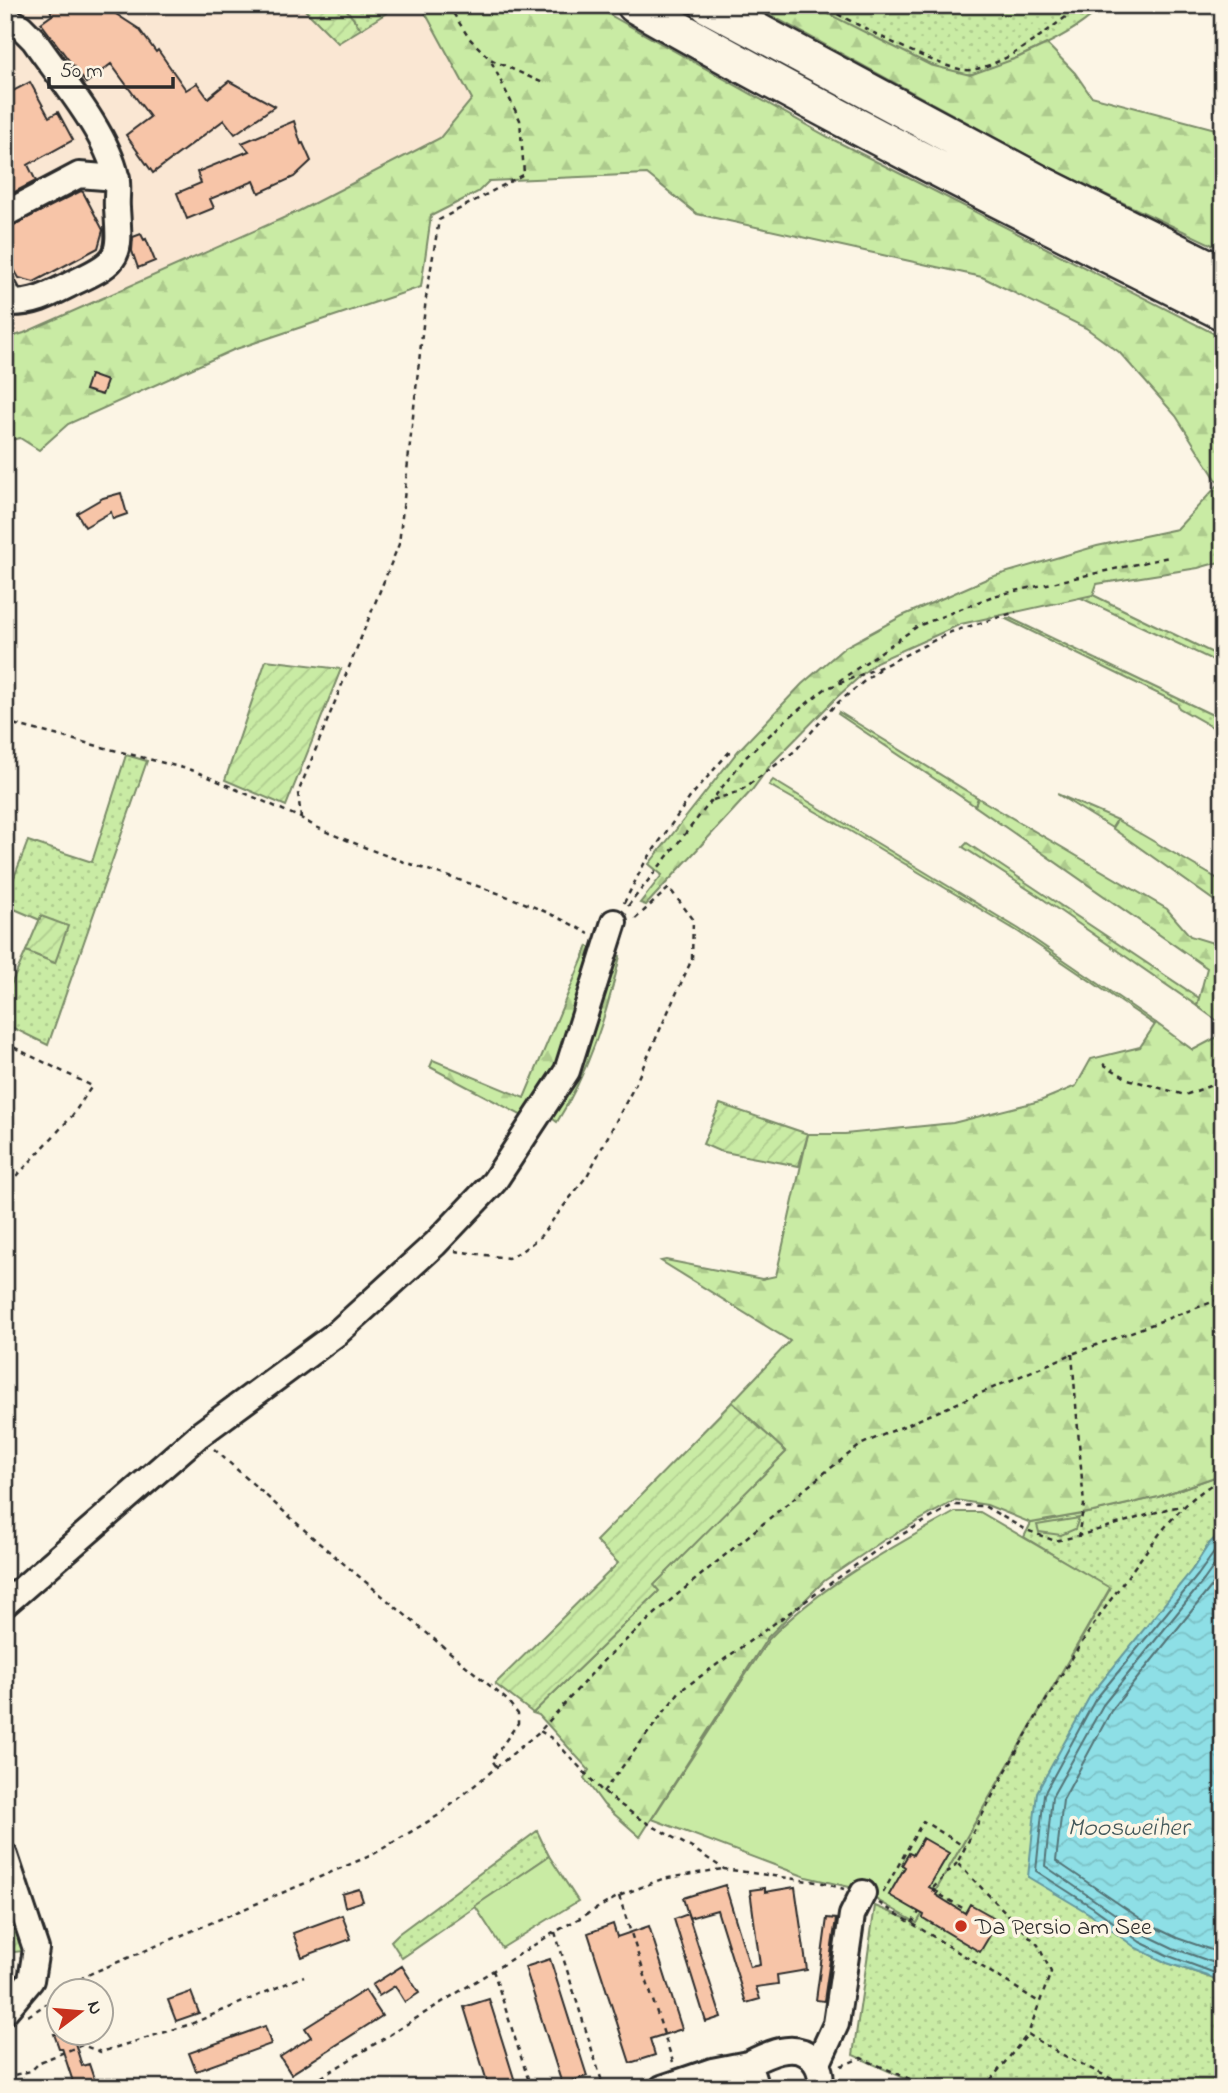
<svg xmlns="http://www.w3.org/2000/svg" width="1228" height="2093" viewBox="0 0 1228 2093" font-family="'Indie Flower',sans-serif">
	<style>
		.built { fill: #fae7d3 }
		.grass { fill: url(#grass-dots); stroke: #7a8b68; stroke-width: 2 }
		.forest { fill: url(#forest-firs); stroke: #7a8b68; stroke-width: 2 }
		.garden { fill: url(#garden-furrows); stroke: #7a8b68; stroke-width: 2 }
		.pitch { fill: #c9eba4; stroke: #7a8b68; stroke-width: 2 }
		.water { fill: url(#water-waves); stroke: #66979b; stroke-width: 2 }
		.lines { fill: none; stroke-linecap: round; stroke-linejoin: round }
		.shore { stroke: #537376; stroke-width: 2 }
		.building { fill: #f7c5a8; stroke: #2b2b2b; stroke-width: 2 }
		.minor-casing { stroke: #2b2b2b; stroke-width: 30 }
		.highway-casing { stroke: #2b2b2b; stroke-width: 40 }
		.path { stroke: #2b2b2b; stroke-width: 2.5; stroke-dasharray: 5 5; stroke-linecap: butt }
		.minor { stroke: #fcf5e5; stroke-width: 24 }
		.highway { stroke: #fcf5e5; stroke-width: 35 }
		.poi-dot { fill: #c8321e; stroke: #fcf5e5; stroke-width: 2.5 }
		.labels { text-anchor: middle; stroke-width: 7; stroke-linejoin: round; paint-order: stroke }
		.poi-label { font-size: 24px; fill: #2b2b2b; stroke: #fcf5e5; text-anchor: start }
		.water-label { font-size: 26px; font-style: italic; fill: #44585a; stroke: #fcf5e5 }
	</style>
	<defs>
		<pattern id="grass-dots" width="8" height="8" patternUnits="userSpaceOnUse" patternTransform="scale(1.75)"><rect width="8" height="8" fill="#c9eba4"/><path d="M2 2h.1M6 6h.1" fill="none" stroke="#adca8d" stroke-width="1.8" stroke-linecap="round"/></pattern>
		<pattern id="forest-firs" width="22" height="20" patternUnits="userSpaceOnUse" patternTransform="scale(1.75)"><rect width="22" height="20" fill="#c9eba4"/><path d="M5 1l3.5 6h-7zM16 11l3.5 6h-7z" fill="#adca8d"/></pattern>
		<pattern id="garden-furrows" width="10" height="10" patternUnits="userSpaceOnUse" patternTransform="scale(1.75)"><rect width="10" height="10" fill="#c9eba4"/><path d="M-1 1l2-2M0 10L10 0M9 11l2-2" fill="none" stroke="#adca8d"/></pattern>
		<pattern id="water-waves" width="16" height="10" patternUnits="userSpaceOnUse" patternTransform="scale(1.75)"><rect width="16" height="10" fill="#8edfe6"/><path d="M0 5q4-4 8 0t8 0" fill="none" stroke="#7bc0c5"/></pattern>
	</defs>
	<rect width="100%" height="100%" fill="#fcf5e5"/>
	<filter id="ink" filterUnits="userSpaceOnUse"><feTurbulence type="fractalNoise" baseFrequency=".0143" numOctaves="2"/><feDisplacementMap in="SourceGraphic" scale="14" xChannelSelector="R" yChannelSelector="G"/><feConvolveMatrix kernelMatrix="1 2 1 2 8 2 1 2 1" color-interpolation-filters="sRGB"/></filter>
	<g filter="url(#ink)">
		<path class="built" d="M5,5H300L339,43L399,5H421L472,99L440,138L299,211L24,333L5,339Z"/>
		<path class="grass" d="M343,5H399L361,29Z
			M811,5H1103C1086,23 1058,39 1036,49C1018,57 991,71 971,74C942,78 842,21 811,5Z
			M1093,595L1223,658V665L1079,597Z
			M1010,618L1223,720V733L1179,708L1177,703L1006,619Z
			M839,712L978,798L975,806L838,714Z
			M126,755L147,761L48,1045L5,1024V998L26,951L55,963L41,916L40,920L5,905V901L28,841L92,862Z
			M773,780L1019,929L1156,1023L1155,1025L1017,931L850,831L769,785Z
			M1057,794L1117,820L1112,828Z
			M967,843L1199,998L1197,1006L1040,897L963,847Z
			M1223,1474V1530L1209,1544L1192,1570L1090,1914C1114,1932 1137,1950 1166,1962C1185,1970 1205,1973 1223,1984V2088H926L853,2055L875,1906L917,1923L1110,1589L1024,1537L1031,1523L1093,1512L1158,1497Z
			M537,1831L549,1856L402,1958L391,1941L398,1934Z"/>
		<path class="forest" d="M421,5H592L830,138L1223,338V561L1198,568L1097,584L1093,595L961,624L876,662L837,697L772,763L752,790L646,905L640,903L662,875L649,864L738,751L802,684L845,647L902,616L991,577L1097,546L1177,529L1219,484L1176,416L1119,352L1086,328L982,277L697,214L647,174L489,181L478,192L431,216L421,287L233,350L68,424L39,450L20,438L5,441V339L24,333L299,211L440,138L472,99Z
			M752,5H811L930,65L970,75L1017,58L1047,44L1075,73L1091,96L1223,131V250L1060,173Z
			M978,798L1167,909L1190,936L1223,946V1025L1197,1006L1207,968L975,806Z
			M1117,820L1223,882V907L1112,828Z
			M588,946L601,954L564,1056L528,1119L430,1067L433,1060L524,1098Z
			M614,955L620,956C607,1014 589,1071 557,1122L549,1116Z
			M1156,1023L1193,1050L1223,1034V1474L1158,1497L1093,1512L1031,1523L987,1505L956,1500L884,1540L824,1581L768,1637L640,1837L604,1805L584,1778L589,1770L539,1715L533,1713L658,1592L653,1585L786,1452L732,1402L790,1341L661,1261L666,1260L762,1279L776,1276L808,1134H845L953,1123L1040,1101L1076,1086L1091,1059L1140,1047Z"/>
		<path class="garden" d="M300,5H343L361,29L338,43Z
			M266,660L341,669L286,806L225,780Z
			M41,916L68,926L55,963L26,951Z
			M720,1104L808,1134L799,1166L719,1151L703,1144Z
			M732,1402L786,1452L654,1585L659,1591L533,1713L495,1684L618,1563L596,1541Z
			M5,1869L33,1950L5,1953Z"/>
		<path class="pitch" d="M955,1512H980L1110,1588L917,1923L858,1889L806,1877L652,1819L769,1639C821,1585 890,1549 955,1512Z
			M1079,1518L1075,1529L1061,1535L1039,1532L1037,1525Z
			M549,1856L578,1901L502,1948L475,1906Z"/>
		<path class="water" d="M1223,1530V1984L1213,1978L1167,1963L1136,1948L1090,1914L1028,1877L1037,1792L1090,1696L1192,1570L1209,1544Z"/>
		<g class="lines">
			<path class="shore" d="M1223,1540L1198,1575L1095,1700L1044,1794L1036,1871L1094,1908L1140,1942L1169,1956L1223,1976
				M1223,1553L1204,1580L1103,1705L1052,1797L1045,1866L1144,1934L1173,1948L1223,1966
				M1223,1572L1111,1711L1063,1800L1056,1861L1150,1925L1177,1938L1223,1954"/>
		</g>
		<path class="building" d="M56,5H102L139,29L156,52L158,50L186,90L197,83L208,98L229,81L275,106L235,134L224,120L153,173L126,135L150,117L111,64L86,83L41,23L52,15L50,9Z
			M30,82L49,117L58,112L73,140L28,165L36,181L5,197V95Z
			M294,121L301,144L303,143L311,161L294,177L259,193L254,181L210,199L214,208L187,219L177,193L201,183L197,172L249,151L242,143Z
			M81,191L83,192L103,230L98,248L34,282L19,278L5,254V229Z
			M141,234L144,240L146,239L155,261L138,268L132,251L133,237Z
			M90,375L107,381L102,395L85,390Z
			M121,493L127,514L113,519L111,512L85,527L77,513L103,498Z
			M923,1838L949,1853L929,1887L938,1892L936,1895L965,1913L970,1904L1002,1922L995,1934L992,1932L980,1952L923,1918L924,1915L889,1895L905,1867L902,1865L909,1853L913,1855Z
			M725,1885L750,1967L760,1965L750,1890L765,1888V1892L795,1887L807,1970L777,1975L778,1984L756,1987L760,1999L746,2003L717,1910L689,1918L683,1898Z
			M359,1889L363,1901L345,1907L342,1894Z
			M688,1914L721,2017L706,2022L674,1919Z
			M342,1915L351,1939L302,1957L293,1933Z
			M827,1918L836,1919L824,2001L816,2000Z
			M613,1924L617,1937L649,1926L682,2029L650,2039L655,2055L630,2063L588,1933Z
			M550,1959L587,2076L562,2084L525,1967Z
			M402,1966L419,1993L405,2002L395,1986L379,1996L372,1985Z
			M365,1990L382,2016L291,2074L280,2057L311,2037L305,2028Z
			M191,1992L199,2013L176,2021L168,2000Z
			M489,1999L502,2040L517,2088H489L464,2007Z
			M265,2026L271,2044L196,2071L189,2053Z
			M54,2034H96V2035L75,2043L82,2066L89,2064L97,2088H75L62,2048H59Z"/>
		<g class="lines">
			<defs>
				<path id="minor" d="M5,18L21,27L34,40C60,78 106,131 116,176C119,186 116,197 117,208C120,255 122,260 77,281C54,292 38,303 12,303L5,290
					M5,214L79,175L117,178
					M5,1604L199,1435L336,1334L435,1244L494,1182L567,1071L614,922
					M5,1856L36,1949L31,1980L5,2011
					M817,2065L836,2024L852,1915L863,1893
					M662,2088L712,2071L748,2064
					M756,2088L748,2064C766,2055 793,2041 811,2057C820,2067 822,2075 820,2088"/>
				<path id="highway" d="M635,5C827,114 1025,214 1223,312
					M708,5L1043,185L1223,275"/>
			</defs>
			<use href="#minor" class="minor-casing"/>
			<use href="#highway" class="highway-casing"/>
			<path class="path" d="M448,5L469,38L490,59L543,83
				M820,5C848,19 946,74 971,70C1012,63 1049,28 1082,5
				M839,681L918,626L993,596L1169,557
				M5,722L195,771L301,818C320,831 343,838 364,847C438,877 520,893 589,934
				M713,800L740,791L795,751L834,706L879,669
				M301,818L298,793L399,544L426,298L439,220L524,174L520,120L490,59
				M624,903L644,864L691,796L731,750
				M628,906L746,757L786,720L825,689L883,666L951,632L1016,612
				M5,1043L92,1086L72,1116L5,1189
				M1103,1064L1128,1079L1185,1095L1223,1081
				M455,1251L508,1258L520,1252L539,1238L587,1176L633,1089L692,959L693,919L669,888L634,920
				M1072,1354L1084,1505L1078,1536
				M214,1449L319,1543L507,1700L518,1714V1723L492,1760L496,1766
				M540,1731L553,1739L603,1792L640,1819L692,1848L724,1869L823,1883L844,1889
				M603,1792L680,1691L884,1545L953,1505L984,1506L1024,1529L1055,1541L1078,1536L1170,1508L1183,1506
				M933,1888L957,1863
				M932,1890L966,1910
				M883,1893L923,1821L965,1847
				M619,1896L673,2062
				M879,1903L1039,2002
				M912,1923L919,1912
				M555,1932L604,2088
				M493,1970L531,2088
				M64,1992L85,1976L372,1855L439,1815L540,1731L604,1660L666,1604L823,1474L862,1444L1072,1354L1223,1298
				M28,2016L60,1995
				M841,2066L861,2058L931,2088
				M5,2077L31,2071L40,2062L82,2045L101,2052L191,2024L304,1976
				M304,2088L555,1932L619,1896L662,1879L722,1869
				M984,2088L1028,2034
				M1130,2088L1053,2050L1028,2034L1051,1972L1038,1945L957,1863C1010,1761 1065,1660 1133,1569C1160,1533 1182,1500 1223,1478"/>
			<use href="#minor" class="minor"/>
			<use href="#highway" class="highway"/>
		</g>
	</g>
	<circle class="poi-dot" cx="961" cy="1926" r="7"/>
	<g class="labels">
		<g class="poi-label">
			<text x="975" y="1934">Da Persio am See</text>
		</g>
		<g class="water-label">
			<text x="1128" y="1835">Moosweiher</text>
		</g>
	</g>
	<rect width="1228" height="2093" fill="none" stroke="#fcf5e5" stroke-width="28"/>
	<rect x="14" y="14" width="1200" height="2065" fill="none" stroke="#2b2b2b" stroke-width="2.5" filter="url(#ink)"/>
	<g transform="translate(80 2012) rotate(74)"><circle r="33" fill="#fcf5e5" stroke="#a8a49b" stroke-width="2"/>
	<path d="M0-5L12 26L0 18L-12 26Z" fill="#c8321e"/>
	<text y="-10" font-size="19" font-weight="bold" text-anchor="middle" fill="#2b2b2b">N</text>
	</g>
	<path d="M49 77v10h124v-10" fill="none" stroke="#2b2b2b" stroke-width="3.5"/>
	<text x="60" y="77" font-size="21" fill="#2b2b2b" stroke="#fcf5e5" stroke-width="5" paint-order="stroke">50 m</text>
</svg>
